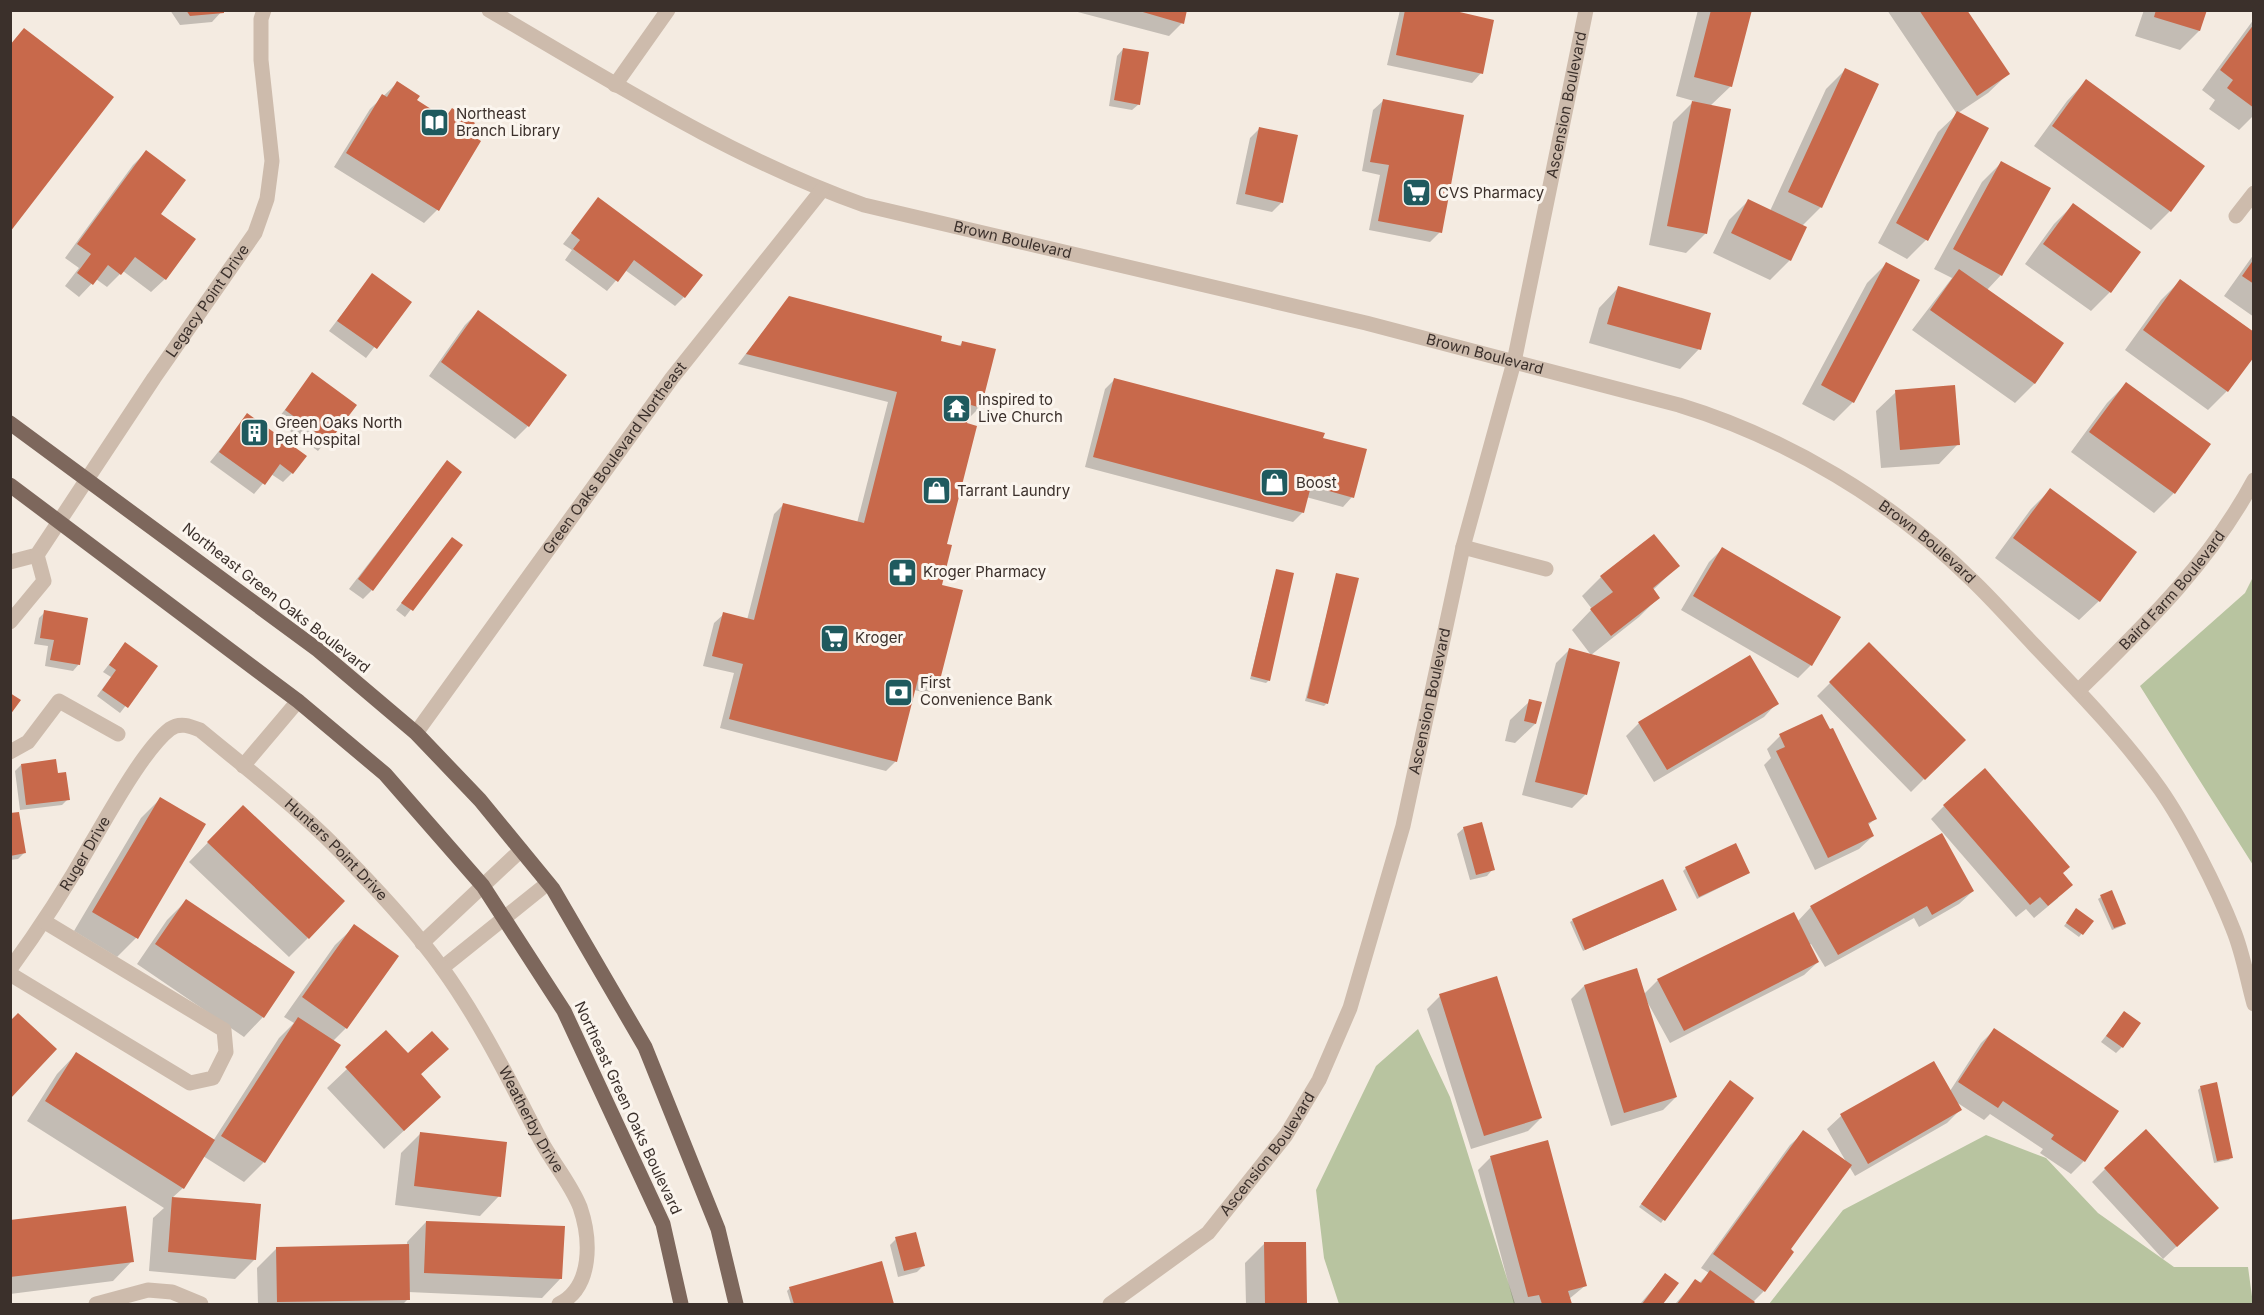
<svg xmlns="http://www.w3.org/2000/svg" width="2264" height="1315" viewBox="0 0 2264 1315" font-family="Inter,sans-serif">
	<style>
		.green { fill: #b8c4a0 }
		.shadow { fill: #0003 }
		.building { fill: #c8694b }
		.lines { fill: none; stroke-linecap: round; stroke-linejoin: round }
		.minor { stroke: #cdbbac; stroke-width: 15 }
		.major { stroke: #7d675c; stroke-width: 15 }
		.labels { text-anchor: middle; stroke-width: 6; stroke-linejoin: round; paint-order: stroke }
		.street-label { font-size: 15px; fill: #3b302b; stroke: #fbf5ee }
		.poi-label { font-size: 15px; fill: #3b302b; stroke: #fbf5ee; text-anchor: start }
	</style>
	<rect width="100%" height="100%" fill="#f4ebe1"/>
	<path class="green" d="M2253,577L2254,865H2253L2140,686L2245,593Z
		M1418,1029L1450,1097L1515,1304H1339L1324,1258L1316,1190L1376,1066Z
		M1986,1135L2046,1158L2098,1213L2174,1267H2248L2253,1304H1769L1843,1210Z"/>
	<path class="shadow" d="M170,10H223L212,22L180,25Z
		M1070,10H1185L1182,23L1169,36Z
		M1400,10H1444L1481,73L1472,83L1387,65Z
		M1698,10H1750L1731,86L1710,106L1706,233L1686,253L1649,245L1673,122L1694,101L1676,96Z
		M1887,10H1965L2008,74L1988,93L1958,113L1926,240L1907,259L1878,243L1938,132L1957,114Z
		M2144,10H2205L2199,31L2180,50L2135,36Z
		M2254,19V115L2239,130L2209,109L2215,100L2202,90Z
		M1123,49L1139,104L1132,110L1109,106L1117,56Z
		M1845,70L1821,207L1802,226L1790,260L1770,280L1713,253L1729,220L1748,201L1770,211L1826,89Z
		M2086,81L2170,211L2151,230L2034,146L2067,101Z
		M397,83L415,101L443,119L452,110L466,133L437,210L424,223L334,167L370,109Z
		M1383,101L1440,232L1430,242L1369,230L1380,175L1362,171L1373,110Z
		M1260,128L1282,202L1272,212L1236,204L1250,138Z
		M146,152L159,214L194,239L165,279L151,292L123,271L107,287L96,279L79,297L65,286L79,268L65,258L133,165Z
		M2001,163V275L1987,290L2062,343L2034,384L2015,403L1912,330L1952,278L1934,269L1982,182Z
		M598,199L684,297L675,306L625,270L607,291L565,260L572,250L563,244Z
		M2073,205L2110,292L2091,311L2025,264L2054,224Z
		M2254,254V317L2224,296Z
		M1886,264L1853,402L1834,421L1802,404L1867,283Z
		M372,275L409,302L366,358L329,331Z
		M2180,281L2227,391L2208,410L2125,350L2161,300Z
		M1618,288L1699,349L1680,369L1589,343L1599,308Z
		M789,298L939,342L958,347L963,342L980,407L970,417L967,416L945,545L940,586L938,683L928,693L914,690L896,761L886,771L720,728L734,673L703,666L714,623L724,614L747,620L774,514L784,504L857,523L888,402L738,364Z
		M478,312L528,426L515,439L429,376L465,325Z
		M313,374L355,405L318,451L276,421Z
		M1115,379L1352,497L1343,507L1306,497L1303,512L1293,522L1085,467L1105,389Z
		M2126,384L2209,444L2173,494L2154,513L2071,452L2107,403Z
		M1896,392L1958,444L1939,464L1881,468L1876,411Z
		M248,415L292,473L283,482L271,474L254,494L210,462Z
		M447,462L372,590L363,599L349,589Z
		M2050,490L2099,601L2079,620L1995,558L2031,509Z
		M452,539L461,545L405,617L396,610Z
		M1722,549L1811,665L1798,678L1681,610L1709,562Z
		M1678,566L1653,590L1658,598L1639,617L1591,655L1572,630L1592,609L1582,596L1601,577Z
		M1276,571L1269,680L1266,683L1250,679Z
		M1337,574L1327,703L1324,706L1305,701Z
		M45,612L79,664L73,671L45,666L48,646L34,644L39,618Z
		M125,644L156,667L120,713L97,696L111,677L103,672Z
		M1869,644L1963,740L1911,792L1817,696Z
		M1569,650L1619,663L1585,795L1572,808L1522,795L1556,663Z
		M1530,701L1535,724L1515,743L1505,741L1510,720Z
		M1777,703L1764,717L1654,782L1626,736L1639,723Z
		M1780,736L1875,819L1867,826L1873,836L1859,849L1815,870L1764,765L1771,758L1767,749Z
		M21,765L68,799L62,805L20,810L15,771Z
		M160,799L136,938L117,957L74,931L141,818Z
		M1944,806L2061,874L2058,898L2034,918L2026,909L2016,917L1931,819Z
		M10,815L24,853L18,859L10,860Z
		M224,826L308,938L289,957L189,862Z
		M1464,828L1493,869L1487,876L1470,880L1457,834Z
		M1686,868L1749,873L1697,899L1683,871Z
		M1973,891L1959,904L1919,927L1914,918L1825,967L1811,944L1809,945L1818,962L1804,975L1670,1043L1644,996L1676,1097L1663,1110L1611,1126L1571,999L1584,986L1644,994L1658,980L1797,922L1811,907Z
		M2101,897L2124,923L2122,926L2112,930L2098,899Z
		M186,901L263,1017L244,1037L137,964L167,920Z
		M1672,912L1583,951L1570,922L1573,920Z
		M2074,913L2092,921L2079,937L2064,926Z
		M355,926L346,1028L333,1041L339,1046L264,1162L244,1182L203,1156L183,1188L172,1198L255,1259L235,1279L149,1271L153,1218L164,1208L27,1121L57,1074L76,1054L213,1141L279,1038L294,1023L284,1017L335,945Z
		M1440,996L1541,1118L1528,1131L1471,1149L1427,1009Z
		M2124,1013L2122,1047L2116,1053L2101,1042Z
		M1994,1030L2084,1161L2071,1174L2040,1153L2043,1149L1990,1114L1984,1120L1956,1102L1960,1110L1947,1123L1855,1176L1849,1166L1789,1250L1764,1291L1751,1304H1675L1696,1281L1699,1283L1709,1273L1701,1268L1790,1145L1804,1132L1848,1165L1827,1129L1841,1116L1934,1063L1950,1091L1981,1043Z
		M386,1032L408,1055L427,1068L420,1075V1116L384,1149L327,1088Z
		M1727,1085L1752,1098L1661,1223L1639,1207Z
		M2201,1087L2231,1157L2229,1160L2214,1163L2198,1090Z
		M421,1133L499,1196L480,1216L395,1205L401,1153Z
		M1491,1157L1586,1285L1569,1299L1570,1304H1514L1478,1170Z
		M2105,1169L2204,1221L2163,1259L2092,1182Z
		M10,1221L132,1261L113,1281L10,1294Z
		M426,1222L561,1278L542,1298L408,1292V1299L403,1304H258L257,1268L277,1248L407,1246V1242Z
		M896,1239L923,1266L917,1272L898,1277L890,1245Z
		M1305,1243L1306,1304H1246L1245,1263L1264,1244Z
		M881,1262L891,1304H791L787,1291L789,1289Z
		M1665,1275L1676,1283L1661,1304H1640Z"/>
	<path class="building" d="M186,10H224V13L190,16Z
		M1136,10H1187L1184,24Z
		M1405,10H1451L1494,20L1483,74L1396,55Z
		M1711,10H1752L1732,87L1694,77Z
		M1919,10H1967L2010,74L1977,96Z
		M2156,10H2207L2200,31L2154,17Z
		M2254,24V108L2227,88L2233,80L2220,70Z
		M24,28L114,97L10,232V45Z
		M1123,48L1149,52L1140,105L1114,100Z
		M1845,68L1879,84L1822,208L1788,192Z
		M2086,79L2205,166L2171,212L2052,126Z
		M397,81L420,96L417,100L445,118L452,108L475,123L468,133L481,141L439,211L346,153L382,94L387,97Z
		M1383,99L1464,115L1442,233L1378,221L1389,165L1370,162Z
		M1692,101L1731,109L1707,234L1667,226Z
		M1957,111L1989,128L1928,241L1896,223Z
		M1259,127L1298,135L1283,203L1245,194Z
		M146,150L186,180L161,214L196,239L166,280L135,257L121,275L108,265L93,285L77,273L91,254L77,244Z
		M2001,161L2051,188L2002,276L1953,249Z
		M598,197L703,275L685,298L634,260L618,282L573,249L580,240L571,233Z
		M1748,199L1807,227L1791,261L1731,233Z
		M2073,203L2141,252L2111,293L2043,244Z
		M2254,259V284L2242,276Z
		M1886,262L1920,280L1854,403L1821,385Z
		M1959,269L2064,343L2035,384L1930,310Z
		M372,273L412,302L377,349L337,321Z
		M2180,279L2254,332V357L2228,392L2143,330Z
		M1618,286L1711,313L1701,350L1607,324Z
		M789,296L942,336L941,341L961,346L962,341L996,349L981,408L971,405L967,423L977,426L947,544L952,545L942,585L963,590L939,684L918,679L897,762L729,719L743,664L712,656L723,612L754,620L783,503L864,523L897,392L746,354Z
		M478,310L567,375L529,427L441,362Z
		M312,372L357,405L329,442L285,410Z
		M1114,378L1325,433L1323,438L1367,449L1354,498L1311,486L1304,513L1093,457Z
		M2126,382L2211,444L2175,494L2089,432Z
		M1955,385L1960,445L1900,450L1895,390Z
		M247,413L307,456L293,474L280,464L265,485L219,452Z
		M447,460L462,472L373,591L358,579Z
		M2050,488L2137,552L2100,602L2013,538Z
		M1654,534L1680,566L1653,588L1660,598L1611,636L1590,609L1613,592L1600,576Z
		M452,537L463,545L413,611L401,603Z
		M1722,547L1841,617L1812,666L1693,596Z
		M1276,569L1294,573L1270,681L1251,676Z
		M1336,573L1359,578L1328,704L1307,698Z
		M44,610L88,618L80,665L50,660L54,640L40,638Z
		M125,642L158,666L128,708L102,690L116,670L109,665Z
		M1869,642L1966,740L1925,780L1829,682Z
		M1569,648L1620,662L1587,795L1535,782Z
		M1750,655L1779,704L1667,770L1638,722Z
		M10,693L21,700L10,715Z
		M1529,699L1542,702L1536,724L1524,721Z
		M1822,714L1830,729L1833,728L1877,819L1868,823L1874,836L1828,858L1776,751L1785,747L1779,734Z
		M56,759L58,773L66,772L70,800L26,805L21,764Z
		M1985,768L2070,867L2063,873L2073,885L2048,906L2040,897L2030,905L1943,805Z
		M160,797L206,824L138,939L92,912Z
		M243,805L345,901L309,939L207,842Z
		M19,812L26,853L10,856V813Z
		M1482,822L1495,870L1476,875L1463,827Z
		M1942,833L1974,891L1932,915L1927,906L1838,955L1810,906Z
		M1736,843L1750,873L1699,897L1685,867Z
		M1663,879L1677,910L1585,950L1572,919Z
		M2112,890L2126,924L2114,928L2100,895Z
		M186,899L295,972L264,1018L155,944Z
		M2076,908L2094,921L2083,935L2066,923Z
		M1794,912L1819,962L1684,1031L1657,979Z
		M354,924L399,956L347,1029L302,997Z
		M1637,968L1677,1097L1624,1113L1584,985Z
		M1497,976L1542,1118L1484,1136L1439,994Z
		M2124,1011L2141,1023L2123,1048L2106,1036Z
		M18,1013L57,1049L10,1099V1021Z
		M298,1017L341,1045L265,1163L221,1136Z
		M1994,1028L2119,1111L2085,1162L2051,1139L2054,1135L2003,1101L1998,1108L1958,1082Z
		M386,1030L408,1053L432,1031L449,1049L421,1074L441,1097L404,1131L345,1067Z
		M76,1052L215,1140L184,1189L45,1101Z
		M1934,1061L1962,1110L1868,1164L1840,1114Z
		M1730,1080L1754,1098L1665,1221L1641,1204Z
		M2217,1082L2233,1158L2217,1161L2200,1086Z
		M2146,1129L2219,1208L2177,1247L2104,1168Z
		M1803,1130L1852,1165L1791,1249L1794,1252L1765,1292L1713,1254Z
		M420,1132L507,1142L501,1197L414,1186Z
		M1548,1140L1587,1286L1568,1291L1572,1304H1542L1539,1295L1528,1297L1490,1156Z
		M172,1197L261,1204L256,1260L168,1252Z
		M126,1206L134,1262L10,1277V1220Z
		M426,1221L565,1226L562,1279L424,1273Z
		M916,1232L925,1266L904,1271L895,1237Z
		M1264,1242H1306L1307,1304H1265Z
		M409,1244L410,1300L277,1302L276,1247Z
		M882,1261L894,1304H794L789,1287Z
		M1710,1270L1755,1302L1753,1304H1677L1695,1279L1701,1283Z
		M1665,1273L1679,1283L1663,1304H1642Z"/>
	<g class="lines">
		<g class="minor">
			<path id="s1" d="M489,10C611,81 731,158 864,205L1366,323L1679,405C1787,438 1892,501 1972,580C1994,601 2014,624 2035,646C2078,691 2123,737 2160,789C2185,825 2217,888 2233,929C2243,953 2247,979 2254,1004"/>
			<path d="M615,85L668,10"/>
			<path d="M2236,216L2254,193"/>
			<path d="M1463,547L1546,569"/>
			<path id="s2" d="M10,562L37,555L154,378L255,233L267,199L272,161L261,60V19L264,10"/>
			<path d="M10,622L44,581L37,555"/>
			<path id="s3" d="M2078,691C2145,625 2209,564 2254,480"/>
			<path id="s4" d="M416,733L672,378L822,190"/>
			<path d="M10,752L28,742L59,701L118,734"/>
			<path d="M243,766L298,701"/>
			<path d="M422,943L521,850"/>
			<path d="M442,968L548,883"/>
			<path id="s5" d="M10,969C40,928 67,886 92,842C110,812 144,749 170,729C180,722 190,726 200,730C252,773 307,815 353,865C384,897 416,932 442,968C481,1022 510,1082 541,1141C553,1163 571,1184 580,1207C591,1239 593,1287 559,1304"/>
			<path d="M10,974L190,1083L213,1078L226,1052L224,1030L45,922"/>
			<path d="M96,1304L148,1290L172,1292L201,1304"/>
			<path id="s6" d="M1110,1304L1208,1233L1286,1135L1319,1080L1350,1008L1403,826L1463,547L1514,362L1586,10"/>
		</g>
		<path class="major" d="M10,423L318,650L416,733L480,800L553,889L645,1047L718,1229L736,1304
			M10,485L298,701L385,774L483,886L564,1011L663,1224L681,1304"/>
	</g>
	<defs>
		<symbol id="library-square" viewBox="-11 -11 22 22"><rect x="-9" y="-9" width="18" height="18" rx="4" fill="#1f5a5e" stroke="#fbf5ee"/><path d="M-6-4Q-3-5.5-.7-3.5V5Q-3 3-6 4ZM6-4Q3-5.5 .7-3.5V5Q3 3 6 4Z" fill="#fff"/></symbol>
		<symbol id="supermarket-square" viewBox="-11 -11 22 22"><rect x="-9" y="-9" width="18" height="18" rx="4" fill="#1f5a5e" stroke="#fbf5ee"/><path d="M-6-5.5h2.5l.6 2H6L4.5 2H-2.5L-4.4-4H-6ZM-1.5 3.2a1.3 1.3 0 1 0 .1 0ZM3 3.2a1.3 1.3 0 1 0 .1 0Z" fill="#fff"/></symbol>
		<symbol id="temple-square" viewBox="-11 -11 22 22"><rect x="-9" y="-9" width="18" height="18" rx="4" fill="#1f5a5e" stroke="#fbf5ee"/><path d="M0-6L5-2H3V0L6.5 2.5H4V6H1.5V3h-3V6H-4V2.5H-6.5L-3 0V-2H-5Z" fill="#fff"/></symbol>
		<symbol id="building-square" viewBox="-11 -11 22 22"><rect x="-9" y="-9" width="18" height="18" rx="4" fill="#1f5a5e" stroke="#fbf5ee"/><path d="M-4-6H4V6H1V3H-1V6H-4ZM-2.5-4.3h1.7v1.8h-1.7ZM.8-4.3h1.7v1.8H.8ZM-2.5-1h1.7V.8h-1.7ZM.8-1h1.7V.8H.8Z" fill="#fff"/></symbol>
		<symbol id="shop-square" viewBox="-11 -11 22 22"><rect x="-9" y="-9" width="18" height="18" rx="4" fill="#1f5a5e" stroke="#fbf5ee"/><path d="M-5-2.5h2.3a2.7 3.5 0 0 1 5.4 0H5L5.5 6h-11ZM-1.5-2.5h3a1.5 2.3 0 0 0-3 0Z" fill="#fff"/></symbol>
		<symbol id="pharmacy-square" viewBox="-11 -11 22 22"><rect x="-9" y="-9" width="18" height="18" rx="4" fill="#1f5a5e" stroke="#fbf5ee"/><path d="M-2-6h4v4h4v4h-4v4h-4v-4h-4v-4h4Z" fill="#fff"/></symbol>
		<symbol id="bank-square" viewBox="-11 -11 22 22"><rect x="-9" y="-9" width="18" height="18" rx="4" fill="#1f5a5e" stroke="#fbf5ee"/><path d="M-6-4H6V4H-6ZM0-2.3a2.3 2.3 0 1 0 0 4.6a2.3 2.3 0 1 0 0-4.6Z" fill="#fff"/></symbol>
	</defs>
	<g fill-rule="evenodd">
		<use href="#library-square" x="418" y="106" width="33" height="33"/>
		<use href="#supermarket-square" x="1400" y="176" width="33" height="33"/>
		<use href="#temple-square" x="940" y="392" width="33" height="33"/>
		<use href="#building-square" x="238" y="416" width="33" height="33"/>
		<use href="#shop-square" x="1258" y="466" width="33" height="33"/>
		<use href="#shop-square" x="920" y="474" width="33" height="33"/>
		<use href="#pharmacy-square" x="886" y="556" width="33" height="33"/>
		<use href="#supermarket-square" x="818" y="622" width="33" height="33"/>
		<use href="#bank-square" x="882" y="676" width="33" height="33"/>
	</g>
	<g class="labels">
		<g class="street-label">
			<text dy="5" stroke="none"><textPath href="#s6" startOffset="1318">Ascension Boulevard</textPath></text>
			<text dy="5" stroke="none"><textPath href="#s1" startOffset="576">Brown Boulevard</textPath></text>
			<text dy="5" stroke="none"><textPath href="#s2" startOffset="334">Legacy Point Drive</textPath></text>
			<text dy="5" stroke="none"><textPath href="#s1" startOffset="1062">Brown Boulevard</textPath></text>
			<text dy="5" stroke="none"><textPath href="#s4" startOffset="339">Green Oaks Boulevard Northeast</textPath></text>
			<text dy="5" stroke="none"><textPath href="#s1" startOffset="1548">Brown Boulevard</textPath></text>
			<text dy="5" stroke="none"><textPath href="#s3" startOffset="138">Baird Farm Boulevard</textPath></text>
			<text transform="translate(276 598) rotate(38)" y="5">Northeast Green Oaks Boulevard</text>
			<text dy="5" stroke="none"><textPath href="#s6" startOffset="706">Ascension Boulevard</textPath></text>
			<text dy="5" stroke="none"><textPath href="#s5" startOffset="502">Hunters Point Drive</textPath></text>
			<text dy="5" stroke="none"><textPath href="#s5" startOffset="138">Ruger Drive</textPath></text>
			<text transform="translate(628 1108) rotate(65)" y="5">Northeast Green Oaks Boulevard</text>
			<text dy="5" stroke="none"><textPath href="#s5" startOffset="837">Weatherby Drive</textPath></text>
			<text dy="5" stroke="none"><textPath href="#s6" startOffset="220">Ascension Boulevard</textPath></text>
		</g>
		<g class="poi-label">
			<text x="456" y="119">Northeast<tspan x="456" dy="17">Branch Library</tspan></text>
			<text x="1438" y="198">CVS Pharmacy</text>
			<text x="978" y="405">Inspired to<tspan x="978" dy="17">Live Church</tspan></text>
			<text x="275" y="428">Green Oaks North<tspan x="275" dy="17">Pet Hospital</tspan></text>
			<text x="1296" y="488">Boost</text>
			<text x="957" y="496">Tarrant Laundry</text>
			<text x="923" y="577">Kroger Pharmacy</text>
			<text x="855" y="643">Kroger</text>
			<text x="920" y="688">First<tspan x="920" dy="17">Convenience Bank</tspan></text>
		</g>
	</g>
	<rect width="2264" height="1315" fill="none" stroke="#3b302b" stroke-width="24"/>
</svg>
